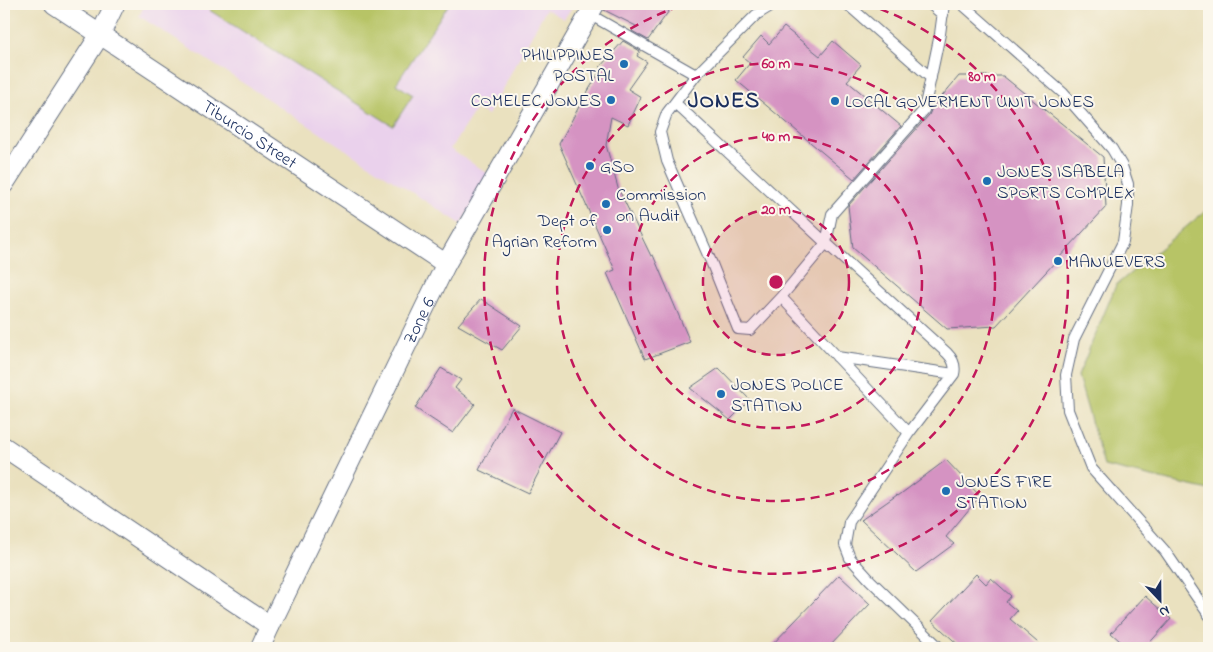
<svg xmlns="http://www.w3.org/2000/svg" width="1213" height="652" viewBox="0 0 1213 652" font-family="'Indie Flower',sans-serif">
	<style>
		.built { fill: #ead1ec }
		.green { fill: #b7c466; stroke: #697a62 }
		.building { fill: #d593c2 }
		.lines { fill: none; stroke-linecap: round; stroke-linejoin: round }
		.lane-casing { stroke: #636d80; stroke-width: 12 }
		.street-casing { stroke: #636d80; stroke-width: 21 }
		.lane { stroke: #fff; stroke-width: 10 }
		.street { stroke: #fff; stroke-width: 19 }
		.ring { fill: none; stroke: #c2185b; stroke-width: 2.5; stroke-dasharray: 9 6 }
		.poi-dot { fill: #1f6fb2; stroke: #fbf7ec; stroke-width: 2 }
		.labels { text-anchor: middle; stroke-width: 4; stroke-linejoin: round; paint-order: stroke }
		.poi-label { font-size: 18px; fill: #1b2f5e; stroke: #fbf7ec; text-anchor: start }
		.street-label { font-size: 18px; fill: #1b2f5e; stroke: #fbf7ec }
		.district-label { font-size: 22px; font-weight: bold; letter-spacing: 1px; fill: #1b2f5e; stroke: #fbf7ec }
		.centre { fill: #c2185b; stroke: #fbf7ec; stroke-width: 2.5 }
		.ring-label { font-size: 15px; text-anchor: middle; font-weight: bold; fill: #c2185b; stroke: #fbf7ec; stroke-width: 4; stroke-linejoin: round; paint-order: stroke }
	</style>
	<rect width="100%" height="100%" fill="#fbf7ec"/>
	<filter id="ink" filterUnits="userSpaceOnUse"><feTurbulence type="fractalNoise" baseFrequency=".02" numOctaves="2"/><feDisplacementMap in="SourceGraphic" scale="10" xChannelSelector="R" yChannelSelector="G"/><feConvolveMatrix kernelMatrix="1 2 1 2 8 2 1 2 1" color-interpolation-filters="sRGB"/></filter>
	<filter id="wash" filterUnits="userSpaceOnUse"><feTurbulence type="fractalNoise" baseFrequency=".0096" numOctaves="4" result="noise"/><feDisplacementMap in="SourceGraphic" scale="20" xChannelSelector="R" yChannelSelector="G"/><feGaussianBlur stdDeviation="1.12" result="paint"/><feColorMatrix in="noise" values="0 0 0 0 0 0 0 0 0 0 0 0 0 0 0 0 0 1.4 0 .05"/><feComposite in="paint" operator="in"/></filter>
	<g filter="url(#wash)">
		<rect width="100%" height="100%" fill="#eae1bf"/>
		<path class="built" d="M145,4H574L564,19L546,9L488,115L476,109L450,149L490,175L461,224L139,16Z"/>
		<path class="green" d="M214,4H449L396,84L413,95L393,126L209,10Z
			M1209,208V490L1104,466L1078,376L1116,285Z"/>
		<g id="blocks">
			<path class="building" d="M606,4H674L648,40L632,31L636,26L604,10Z
				M784,27L820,56L833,41L861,65L847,81L901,126L854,179L736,80L750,63L743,57L761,36L769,44Z
				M623,41L640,51L637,56L647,62L628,89L641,97L628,125L611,117L606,145L618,188L651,256L653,255L690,342L645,359L607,273L615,270L559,144L582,101L602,68L600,67Z
				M959,76H1003L1103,157L1106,207L996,326L947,329L853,248L848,206L929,115L932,108Z
				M481,299L522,326L502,350L458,325Z
				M441,368L461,380L455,388L475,404L453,433L415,408Z
				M719,368L750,400L730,420L690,388Z
				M512,408L560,432L528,493L479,470Z
				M946,460L980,496L946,537L954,544L916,572L861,520L897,495L898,496Z
				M976,574L986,584L991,578L1011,596L1006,602L1017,611L1010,619L1044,648H962L932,621Z
				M839,575L870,604L828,648H769Z
				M1145,596L1171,619L1145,648H1128L1111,633Z"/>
		</g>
	</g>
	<g filter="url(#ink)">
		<use href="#blocks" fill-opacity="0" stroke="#636d80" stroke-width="1"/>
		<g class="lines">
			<defs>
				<path id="lane" d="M774,4L756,15L696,75L667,113L660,132L667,161L712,264L738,329L750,330L781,297L909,433
					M847,4L931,78
					M930,4L943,15
					M962,4L1063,93L1112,149L1122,166L1128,184V205L1123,242L1074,339L1066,375L1068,410L1091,468L1165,551L1209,615
					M589,14L696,75
					M675,103L826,243L947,353C953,359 956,366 954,374L909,433L849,522L845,545L850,558L870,580L940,648
					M781,297L826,243L832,214L924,110L940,34L944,4
					M837,357L954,374"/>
				<g id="street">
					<path id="s1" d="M54,4L446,264"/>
					<path d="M4,184L100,35L115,4"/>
					<path d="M4,447L270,626"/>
					<path id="s2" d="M260,648L270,626L446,264L595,4"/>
				</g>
			</defs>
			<use href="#lane" class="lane-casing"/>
			<use href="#street" class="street-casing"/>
			<use href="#lane" class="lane"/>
			<use href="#street" class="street"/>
		</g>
	</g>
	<circle cx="776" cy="282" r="73" fill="#c2185b" fill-opacity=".12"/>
	<g class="ring">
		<circle cx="776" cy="282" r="73"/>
		<circle cx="776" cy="282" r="146"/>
		<circle cx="776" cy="282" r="219"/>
		<path d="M866 4A292 292 0 1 1 686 4"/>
	</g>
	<g class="poi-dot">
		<circle cx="624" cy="64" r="5"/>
		<circle cx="611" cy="100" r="5"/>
		<circle cx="835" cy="101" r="5"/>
		<circle cx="590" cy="166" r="5"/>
		<circle cx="987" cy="181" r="5"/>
		<circle cx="606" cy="204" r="5"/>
		<circle cx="607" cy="230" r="5"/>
		<circle cx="1058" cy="261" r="5"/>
		<circle cx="721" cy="394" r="5"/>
		<circle cx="946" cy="491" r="5"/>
	</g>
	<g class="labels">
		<g class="poi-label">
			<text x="614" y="60" text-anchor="end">PHILIPPINES<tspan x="614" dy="21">POSTAL</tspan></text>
			<text x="601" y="106" text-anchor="end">COMELEC JONES</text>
			<text x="845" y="107">LOCAL GOVERMENT UNIT JONES</text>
			<text x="600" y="172">GSO</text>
			<text x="997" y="177">JONES ISABELA<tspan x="997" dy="21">SPORTS COMPLEX</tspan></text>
			<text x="616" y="200">Commission<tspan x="616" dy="21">on Audit</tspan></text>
			<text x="597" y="226" text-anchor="end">Dept of<tspan x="597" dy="21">Agrian Reform</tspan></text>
			<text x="1068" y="267">MANUEVERS</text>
			<text x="731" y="390">JONES POLICE<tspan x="731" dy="21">STATION</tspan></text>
			<text x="956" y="487">JONES FIRE<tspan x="956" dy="21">STATION</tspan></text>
		</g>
		<g class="street-label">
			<text dy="6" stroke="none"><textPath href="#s1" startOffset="235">Tiburcio Street</textPath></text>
			<text dy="6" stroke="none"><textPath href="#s2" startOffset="364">Zone 6</textPath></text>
		</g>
		<g class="district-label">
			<text x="724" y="107">JONES</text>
		</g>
	</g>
	<circle cx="776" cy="282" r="8" class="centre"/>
	<g class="ring-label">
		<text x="776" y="68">60 m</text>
		<text x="982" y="81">80 m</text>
		<text x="776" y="141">40 m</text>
		<text x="776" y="214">20 m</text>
	</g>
	<rect width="1213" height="652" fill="none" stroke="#fbf7ec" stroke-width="20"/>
	<g transform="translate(1160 600) rotate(158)" stroke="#fbf7ec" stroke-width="4" paint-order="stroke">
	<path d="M0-4L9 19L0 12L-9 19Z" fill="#1b2f5e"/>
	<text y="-8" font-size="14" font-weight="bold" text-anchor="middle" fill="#1b2f5e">N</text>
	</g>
</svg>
